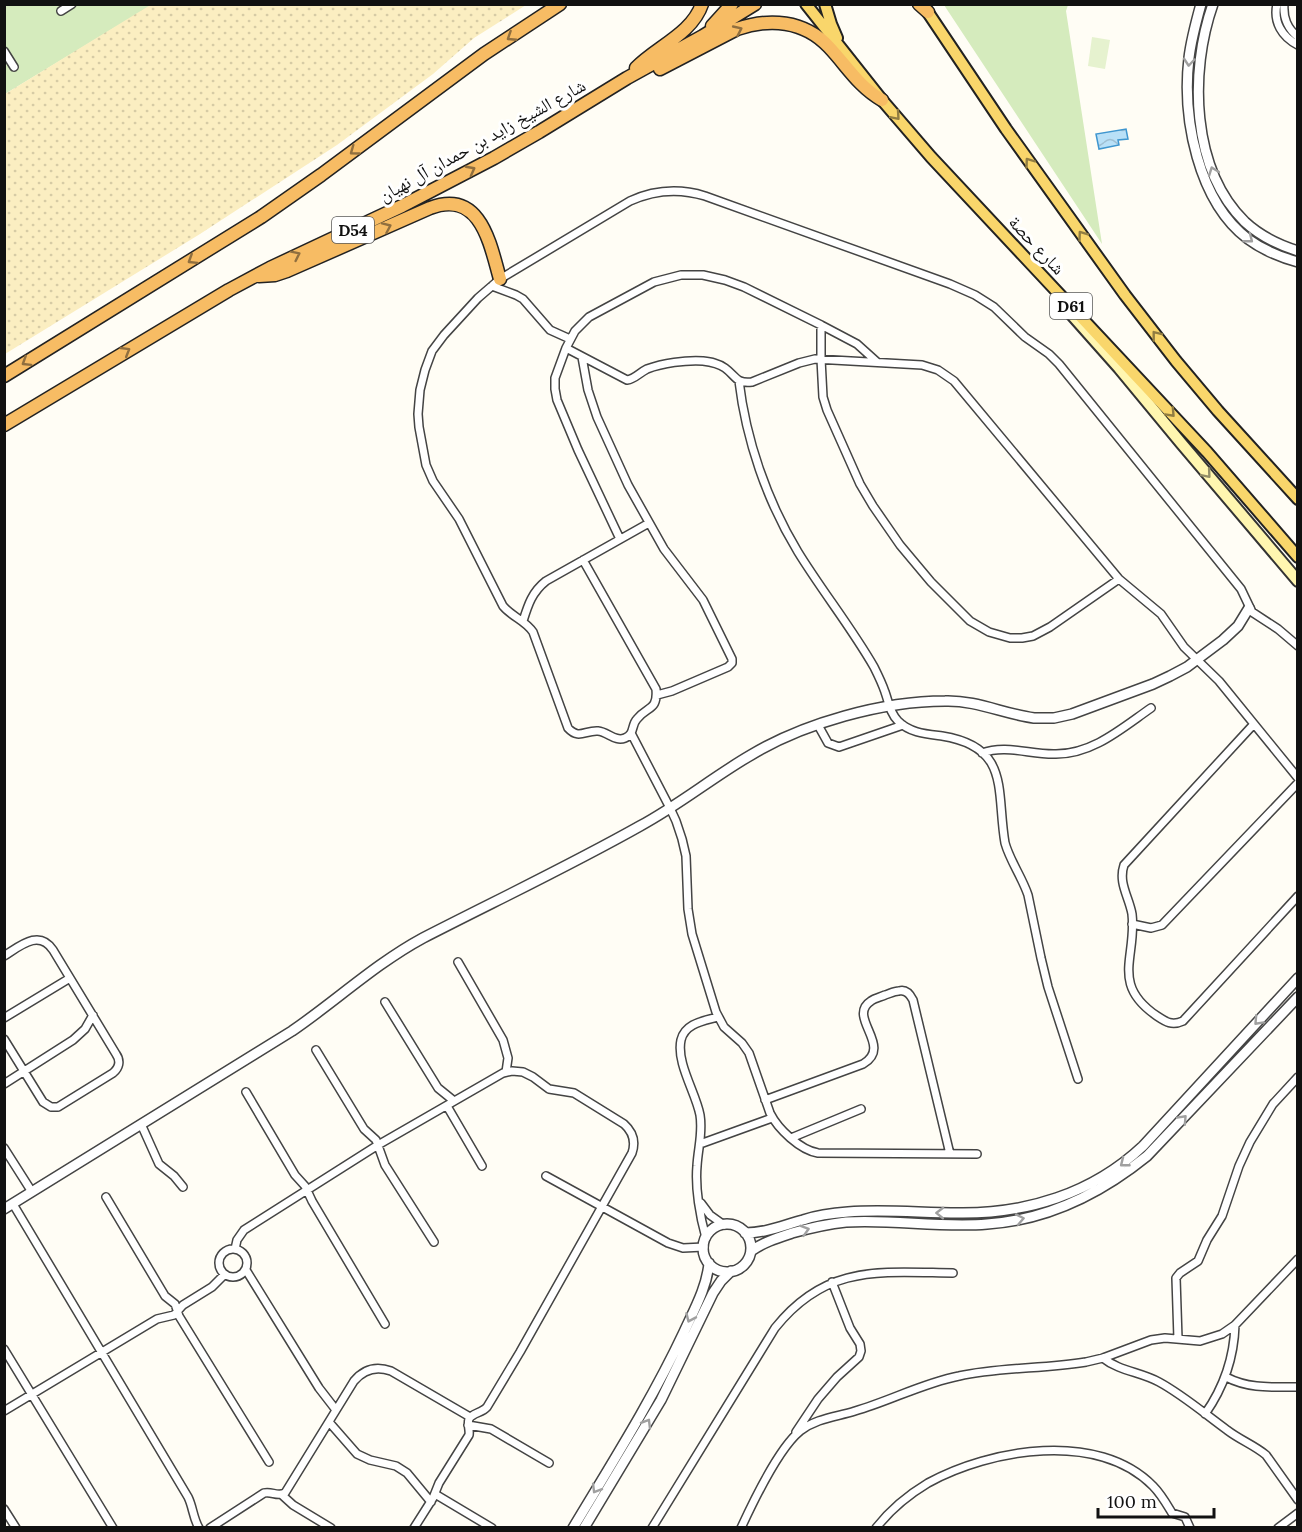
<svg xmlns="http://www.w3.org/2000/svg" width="1302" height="1532" viewBox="0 0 1302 1532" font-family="Lora,'Noto Naskh Arabic',serif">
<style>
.grass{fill:#d5ebbd}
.sand{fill:url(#sand-dots)}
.pitch{fill:#e6f2cf}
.water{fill:url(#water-waves);stroke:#3f96cf;stroke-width:1.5}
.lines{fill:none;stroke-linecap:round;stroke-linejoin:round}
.minor-casing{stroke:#444;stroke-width:10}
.tertiary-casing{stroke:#444;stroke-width:12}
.secondary-casing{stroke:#333;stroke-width:14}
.primary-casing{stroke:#222;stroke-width:14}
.trunk-casing{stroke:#222;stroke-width:15}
.minor{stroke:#fff;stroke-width:7}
.tertiary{stroke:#fff;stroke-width:9}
.secondary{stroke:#fff6b0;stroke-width:10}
.primary{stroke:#f9d66b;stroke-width:10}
.trunk{stroke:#f7bc64;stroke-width:12}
.oneway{stroke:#906f3f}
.oneway2{stroke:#a0a0a0}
.oneway3{stroke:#917d42}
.oneway4{stroke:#948f68}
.labels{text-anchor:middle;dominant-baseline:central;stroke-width:6;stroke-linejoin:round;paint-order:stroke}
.shield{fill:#fff;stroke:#585858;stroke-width:1.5}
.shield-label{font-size:16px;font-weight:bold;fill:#111}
.street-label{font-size:18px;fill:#111;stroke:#fff}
</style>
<defs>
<pattern id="sand-dots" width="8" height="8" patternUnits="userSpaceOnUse" patternTransform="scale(1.5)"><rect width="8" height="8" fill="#fbeec1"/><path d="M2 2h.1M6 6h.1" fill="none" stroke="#d6cba5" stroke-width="1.8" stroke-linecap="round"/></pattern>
<pattern id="water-waves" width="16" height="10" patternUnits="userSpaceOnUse" patternTransform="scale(1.5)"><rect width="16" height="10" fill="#b9e0f7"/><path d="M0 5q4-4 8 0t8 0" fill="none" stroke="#9ebfd3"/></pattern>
</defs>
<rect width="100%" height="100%" fill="#fffdf5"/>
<path class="grass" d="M 5,5 L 152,5 L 5,94 Z
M 944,5 L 1068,5 L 1066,11 L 1102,244 Z"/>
<path class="sand" d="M 152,4 L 526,5 L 474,38 L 433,74 L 337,145 L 200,234 L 5,354 L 5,94 Z"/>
<path class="pitch" d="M 1092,37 L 1110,40 L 1105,69 L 1088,66 Z"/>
<path class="water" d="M 1126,129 L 1128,139 L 1118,140 L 1119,145 L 1099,149 L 1096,134 Z"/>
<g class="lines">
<defs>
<path id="minor" d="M 1277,4 C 1273,22 1282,37 1298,45
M 1284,4 C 1283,18 1287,28 1298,37
M 61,11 L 72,4
M 4,51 L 14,67
M 492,286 L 516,295 L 523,299 L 550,330 L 570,339
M 821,325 L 821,359 L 823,397 L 827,410 L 860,484 L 873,506 L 900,545 L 931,582 L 970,621 L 989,632 L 1010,638 L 1022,638 L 1033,636 L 1050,627 L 1119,579
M 566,348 L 627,380 C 635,379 639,373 647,369 C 663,363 685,360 703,361 C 711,362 718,363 725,368 C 736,376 736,384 752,382 L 799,363 L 815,359 L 922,365 L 938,370 L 954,381 L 1119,579 L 1161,614 L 1184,647 L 1219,681 L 1298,778
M 582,357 L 588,390 L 597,417 L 628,485 L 664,549 L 703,600 L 732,659 L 732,663 L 728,667 L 672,691 L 657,695
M 739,381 C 746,440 767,501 798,552 C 822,591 851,627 874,667 C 878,675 882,683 885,692 C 889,703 890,713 898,721 C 910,733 926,734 942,736 C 1011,747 996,791 1005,843 C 1010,861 1022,877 1028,895 L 1041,958 L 1048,987 L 1078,1079
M 620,539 L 578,450 L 557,400 L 555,389 L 555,378 L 566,348 L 575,331 L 589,317 L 654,282 L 681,275 L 703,275 L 725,280 L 744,287 L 821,325 L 857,344 L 877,362
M 583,560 L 656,689 C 658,711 647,706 637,719 C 631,725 635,734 625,738 C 615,742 608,732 598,731 C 585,730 579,740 568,728 L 533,632 C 525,620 512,617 503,606 L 459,519 L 433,481 L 426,465 L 419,427 L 418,414 L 420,390 L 425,370 L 432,351 L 444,335 L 478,298 L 500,279 L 630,201 C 654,190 679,188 705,196 L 950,284 L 975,295 L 994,307 L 1025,337 L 1049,354 L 1059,364 L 1241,589 L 1252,612 L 1278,629 L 1298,646
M 523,621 C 528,605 532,592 546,581 L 649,523
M 818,725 L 828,743 L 839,747 L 903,725
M 1253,725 L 1124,865 C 1118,883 1129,897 1132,914 C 1137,957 1110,984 1157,1016 C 1166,1022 1172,1026 1183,1021 L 1298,896
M 631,733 L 670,808 L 676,821 L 682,839 L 686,856 L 688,909 L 692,934 L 716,1012 L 724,1027 L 742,1043 L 749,1053 L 770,1113 C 778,1129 800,1150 818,1153 L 977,1154
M 982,753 C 1006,744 1031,755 1056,754 C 1093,754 1122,728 1151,708
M 1132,924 L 1151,928 L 1162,925 L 1298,783
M 4,956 C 20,946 39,929 53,950 L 116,1054 C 121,1061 119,1068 113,1073 L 58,1107 L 51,1107 L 43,1102 L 4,1039
M 458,962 L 503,1040 L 508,1058 L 506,1072
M 385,1002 L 438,1088 L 454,1101
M 4,1018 L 70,978
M 316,1050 L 364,1129 L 376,1140 L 385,1165 L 434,1242
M 4,1084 L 73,1040 L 85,1029 L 93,1015
M 246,1092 L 295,1175 L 305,1186 L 312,1201 L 385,1324
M 765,1100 L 863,1064 C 894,1046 846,1017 871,1001 C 875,998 881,997 885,995 C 889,994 894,991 899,991 C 906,989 910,994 913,1000 L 950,1154
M 447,1106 L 482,1166
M 141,1124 L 159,1164 L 174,1176 L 183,1187
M 791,1138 L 861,1109
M 700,1144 L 772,1118
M 4,1148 L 32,1192
M 546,1176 L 668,1243 L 683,1248 L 704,1247
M 106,1197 L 165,1296 L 175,1304 L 179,1316 L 269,1462
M 701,1203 L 710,1215 L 724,1225
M 13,1204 L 188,1497 C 193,1507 193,1518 199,1528
M 706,1238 C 700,1217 695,1188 697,1166 C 698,1148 703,1133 700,1115 C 696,1093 676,1063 681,1040 C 685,1023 704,1021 718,1017
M219 1263a14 14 0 1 1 28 0a14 14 0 1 1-28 0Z
M 235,1249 L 237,1240 L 244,1230 L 378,1145 L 503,1073 L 512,1071 L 523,1072 L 533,1077 L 549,1089 L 574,1093 L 624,1124 C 633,1132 636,1141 632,1153 L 520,1352 L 487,1407 C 482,1413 472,1413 469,1419 C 467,1424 470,1430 469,1435 L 439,1483 L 433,1498 L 414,1528
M 246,1270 L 319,1388 L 336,1410
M 1178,1339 L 1176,1278 L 1180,1273 L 1198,1261 L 1207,1240 L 1222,1216 L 1239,1166 L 1250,1142 L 1273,1104 L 1298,1077
M 4,1349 L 113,1528
M 1103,1358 C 1119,1371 1141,1372 1159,1382 C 1183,1395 1205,1414 1227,1430 C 1240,1440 1254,1445 1266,1455 L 1298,1500
M 1226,1377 C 1249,1389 1272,1387 1298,1387
M 4,1411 L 157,1319 L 174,1315 L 183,1305 L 212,1287 L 224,1275
M 1205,1414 C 1224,1387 1234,1358 1235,1325
M 329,1422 L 357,1454 L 370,1460 L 396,1466 L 407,1473 L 431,1502
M 468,1425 L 491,1429 L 549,1463
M 796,1432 L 818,1399 L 837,1377 L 859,1357 L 861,1351 L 860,1344 L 850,1328 L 832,1282
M 435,1494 L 492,1528
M 282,1495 L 293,1505 L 331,1528
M 4,1509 L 16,1528
M 210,1528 L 264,1493 C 272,1491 277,1497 285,1493 L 354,1381 C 364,1369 377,1366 391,1371 L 470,1417
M 652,1528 L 775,1328 C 826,1264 879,1272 953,1273
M 741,1528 C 753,1502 779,1448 800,1431 C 817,1418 836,1417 855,1411 C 890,1401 923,1383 959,1376 C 1000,1367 1044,1369 1086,1362 L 1103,1358 L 1151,1340 L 1165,1338 L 1200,1341 L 1222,1334 L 1235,1325 L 1298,1259
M 876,1528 C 890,1510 908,1495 928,1483 C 990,1449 1098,1430 1153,1486 C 1161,1494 1166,1503 1172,1513 L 1185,1517 L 1190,1528
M 1278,1528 L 1298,1513"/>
<path id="tertiary" d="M 1201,4 C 1196,22 1191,40 1189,58 C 1182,118 1198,201 1248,239 C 1263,250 1280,257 1298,262
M 1213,4 C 1189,72 1191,169 1245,222 C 1260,236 1279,245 1298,251
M 4,1209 L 292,1031 C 336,1001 375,964 423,938 C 495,901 569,866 640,826 C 679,805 713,777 751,755 C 804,723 883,701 945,701 C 976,700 1004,714 1034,718 L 1054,718 L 1072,714 L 1153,684 L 1170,676 L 1187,667 L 1223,640 L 1238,626 L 1249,608
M703 1248a24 24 0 1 1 48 0a24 24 0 1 1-48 0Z
M 745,1233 C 766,1233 784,1225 803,1220 C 818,1215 833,1213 848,1212 C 884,1209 922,1213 958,1213 C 1026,1214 1092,1194 1143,1146 L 1298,978
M 751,1251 C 764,1242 777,1238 792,1233 C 810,1228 827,1224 846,1222 C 893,1219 940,1228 987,1224 C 1048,1220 1100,1194 1147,1156 L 1298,997
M 573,1528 C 612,1463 652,1400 684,1332 C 694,1310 707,1287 709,1263
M 584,1528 L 661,1400 L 713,1293 L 721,1281 L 731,1271"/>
<path id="secondary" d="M 1064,306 L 1119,368 L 1181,443 L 1298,581"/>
<path id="primary" d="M 806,4 L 882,100 L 931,157 L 1207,452 L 1298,557
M 825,4 L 831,24 L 837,38
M 923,5 L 1006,129 L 1125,295 L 1176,361 L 1218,411 L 1298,499"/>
<path id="trunk" d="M 919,4 L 928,12
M 712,26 L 732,4
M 636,68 C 656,47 692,34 702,4
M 660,69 L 737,29 C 769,18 804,20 829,47 C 847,66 858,86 882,100
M 259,276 L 275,275 L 287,271 L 430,208 C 481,189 490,244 500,279
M 4,376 L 261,217 L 321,175 L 484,54 L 560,4
M 4,425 L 229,290 L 270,268 L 402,206 L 494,158 L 539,132 L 627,78 L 703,36 L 755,4"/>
</defs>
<use href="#minor" class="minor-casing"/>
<use href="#tertiary" class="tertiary-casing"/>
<use href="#secondary" class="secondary-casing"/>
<use href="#primary" class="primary-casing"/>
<use href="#trunk" class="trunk-casing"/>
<use href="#minor" class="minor"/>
<use href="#tertiary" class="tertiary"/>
<use href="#secondary" class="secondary"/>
<use href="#primary" class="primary"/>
<use href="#trunk" class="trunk"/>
</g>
<defs><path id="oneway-chevron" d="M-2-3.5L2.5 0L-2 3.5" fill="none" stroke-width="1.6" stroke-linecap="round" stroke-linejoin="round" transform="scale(1.5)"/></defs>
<g class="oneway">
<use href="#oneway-chevron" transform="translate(738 30) rotate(-25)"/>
<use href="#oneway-chevron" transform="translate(511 37) rotate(147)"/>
<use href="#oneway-chevron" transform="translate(354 151) rotate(144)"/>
<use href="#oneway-chevron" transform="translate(471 170) rotate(-28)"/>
<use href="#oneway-chevron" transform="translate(387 227) rotate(-24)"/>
<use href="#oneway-chevron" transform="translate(296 255) rotate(-26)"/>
<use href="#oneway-chevron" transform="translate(192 260) rotate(148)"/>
<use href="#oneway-chevron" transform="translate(126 351) rotate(-31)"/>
<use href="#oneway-chevron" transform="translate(26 362) rotate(148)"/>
</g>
<g class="oneway2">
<use href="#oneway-chevron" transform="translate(1189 62) rotate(95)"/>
<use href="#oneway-chevron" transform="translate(1213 171) rotate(-110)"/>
<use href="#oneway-chevron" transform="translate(1249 239) rotate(38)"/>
<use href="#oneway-chevron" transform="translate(1258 1021) rotate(133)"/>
<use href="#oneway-chevron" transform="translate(1183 1119) rotate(-47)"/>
<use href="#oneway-chevron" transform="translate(1124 1163) rotate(142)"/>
<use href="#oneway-chevron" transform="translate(940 1213) rotate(-179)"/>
<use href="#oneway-chevron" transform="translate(1020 1219) rotate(-11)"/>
<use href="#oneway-chevron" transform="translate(805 1230) rotate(-16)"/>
<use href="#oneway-chevron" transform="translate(690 1318) rotate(114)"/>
<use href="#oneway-chevron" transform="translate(647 1423) rotate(-59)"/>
<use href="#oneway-chevron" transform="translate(596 1489) rotate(121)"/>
</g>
<g class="oneway3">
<use href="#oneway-chevron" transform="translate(896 116) rotate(49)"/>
<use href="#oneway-chevron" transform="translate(1029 162) rotate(-126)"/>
<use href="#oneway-chevron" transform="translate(1082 235) rotate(-126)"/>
<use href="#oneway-chevron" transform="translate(1156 335) rotate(-128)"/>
<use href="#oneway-chevron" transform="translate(1171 413) rotate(47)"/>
</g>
<use class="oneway4" href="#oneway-chevron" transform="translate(1207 474) rotate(50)"/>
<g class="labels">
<g class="shield">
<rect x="332" y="217" width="42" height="26" rx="4.5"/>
<rect x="1050" y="293" width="42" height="26" rx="4.5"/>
</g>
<g class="shield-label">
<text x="353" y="230">D54</text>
<text x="1071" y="306">D61</text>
</g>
<g class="street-label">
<text transform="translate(482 140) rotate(-29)">شارع الشيخ زايد بن حمدان آل نهيان</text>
<text transform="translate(1037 245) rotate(47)">شارع حصة</text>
</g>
</g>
<rect width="1302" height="1532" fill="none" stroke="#111111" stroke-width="12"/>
<path d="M1098 1508v9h116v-9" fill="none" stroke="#111111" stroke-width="3"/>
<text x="1107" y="1508" font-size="18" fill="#111111" stroke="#ffffff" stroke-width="4.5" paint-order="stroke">100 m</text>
</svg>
